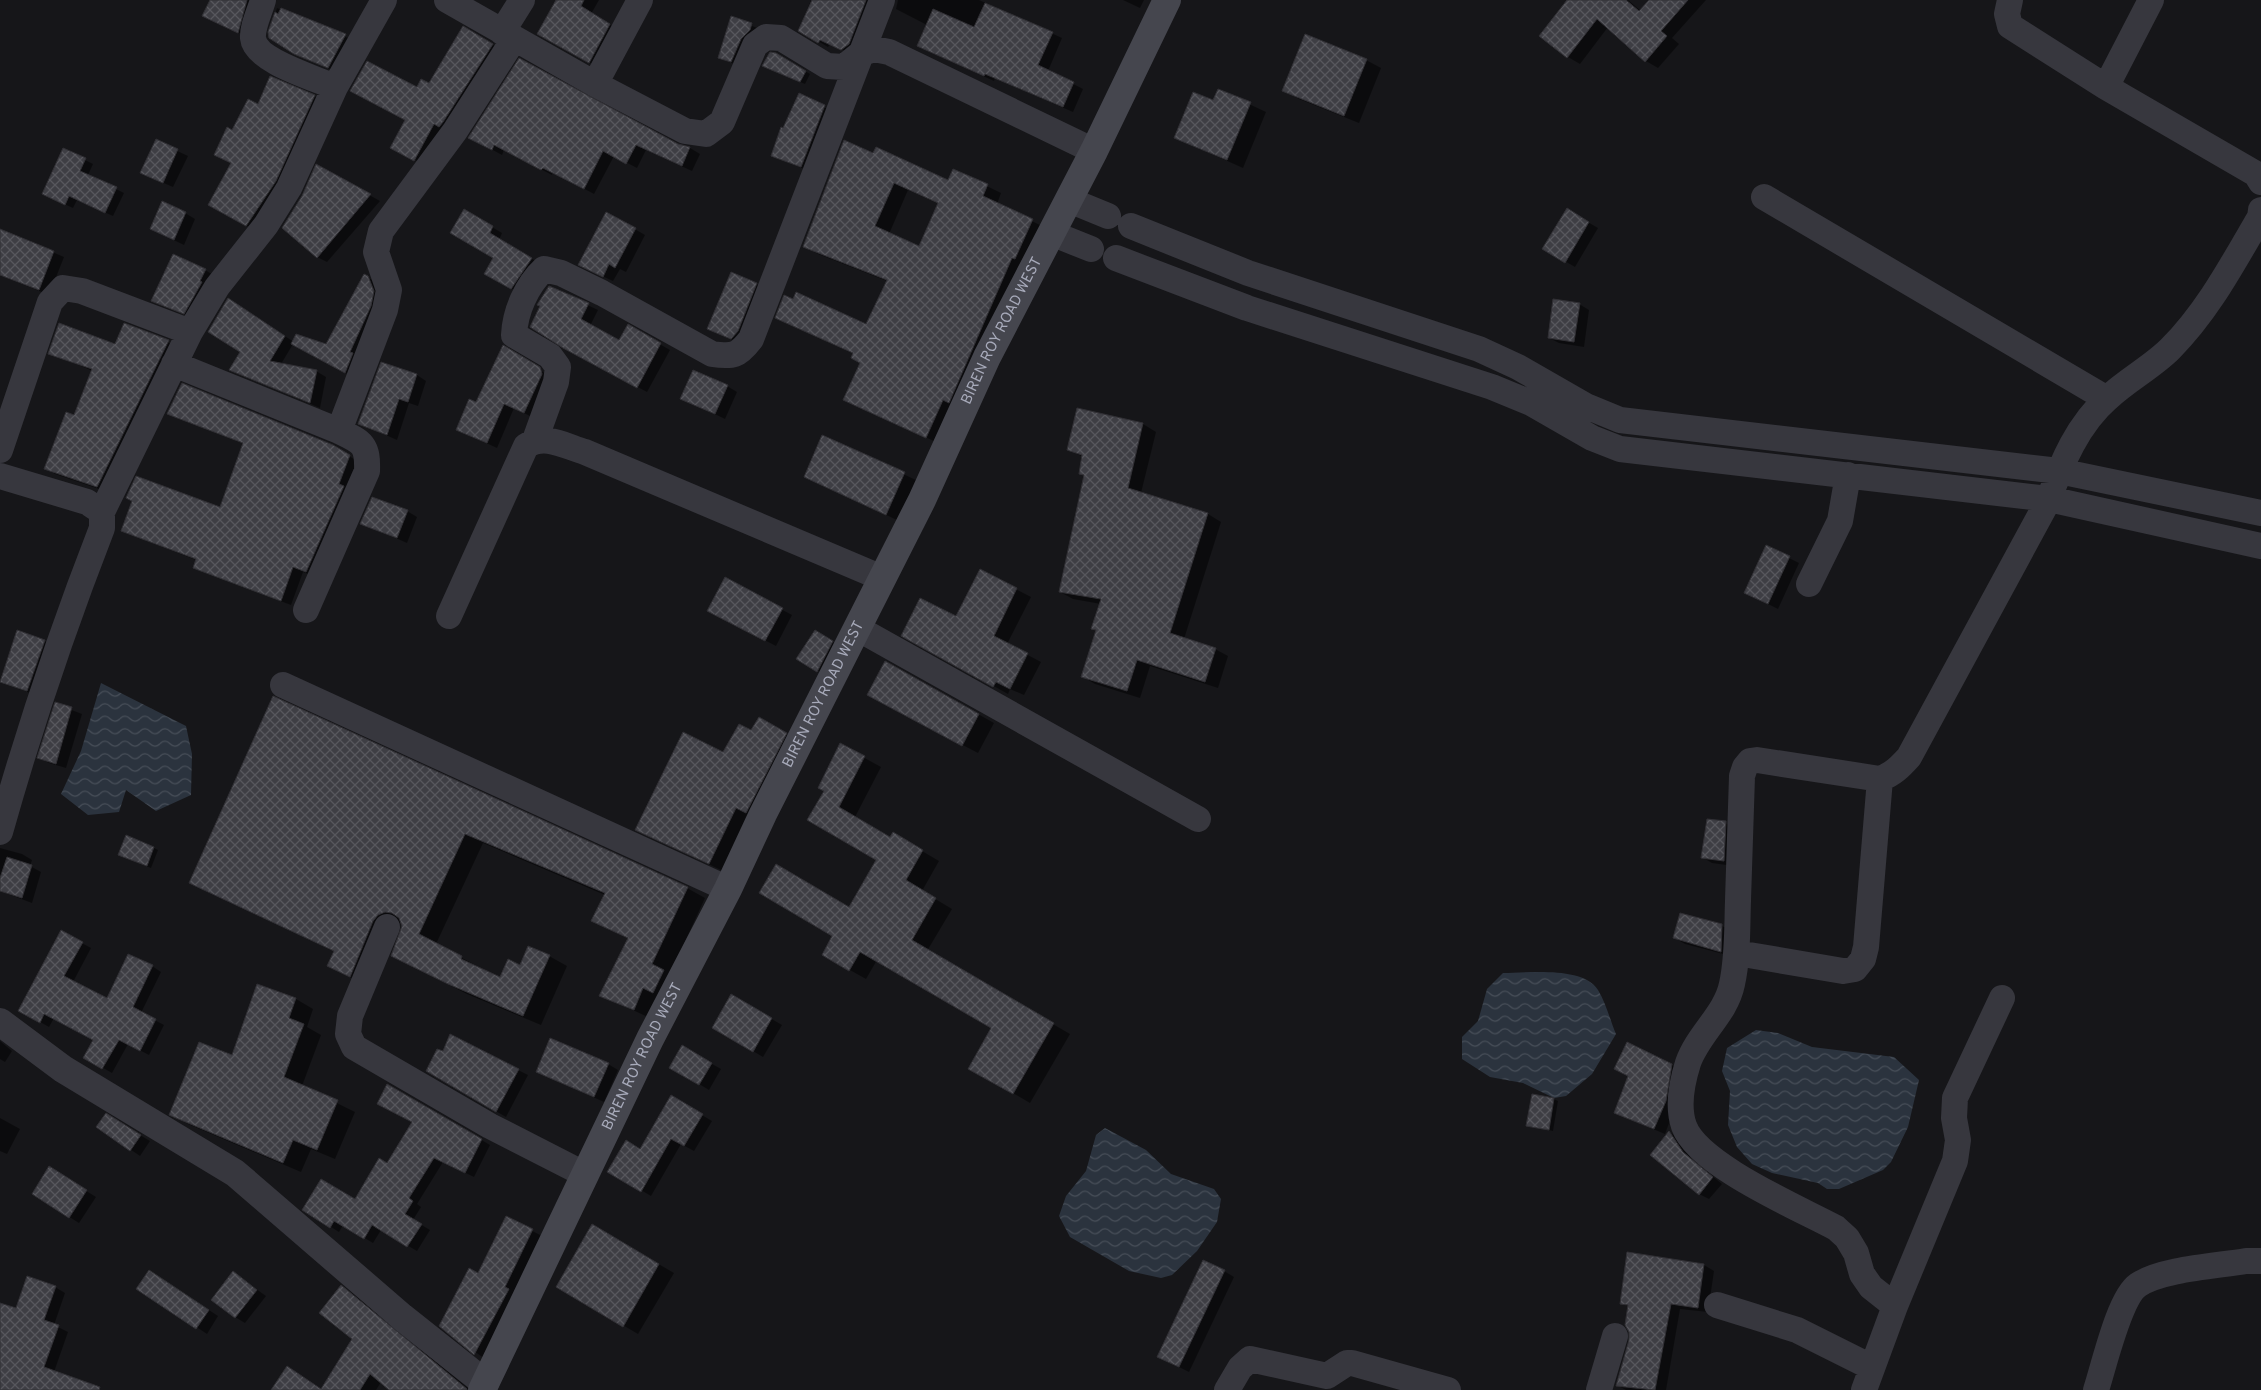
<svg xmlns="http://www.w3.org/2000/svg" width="2261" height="1390" viewBox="0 0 2261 1390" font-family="Overpass,sans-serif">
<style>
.water{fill:url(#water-waves)}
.shadow{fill:#0007;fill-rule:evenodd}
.building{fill:url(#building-cross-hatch);stroke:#313035;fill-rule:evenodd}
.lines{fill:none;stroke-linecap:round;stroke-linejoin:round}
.minor{stroke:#37373e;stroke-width:26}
.tertiary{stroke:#37373e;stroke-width:28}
.secondary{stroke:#45464e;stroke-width:28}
.labels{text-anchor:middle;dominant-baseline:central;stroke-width:4;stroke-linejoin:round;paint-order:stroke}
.street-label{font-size:15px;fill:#a7aaba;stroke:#111114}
</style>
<defs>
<pattern id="water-waves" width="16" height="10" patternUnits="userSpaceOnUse" patternTransform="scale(1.25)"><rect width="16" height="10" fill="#2b333e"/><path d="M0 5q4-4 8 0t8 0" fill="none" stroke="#474e58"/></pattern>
<pattern id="building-cross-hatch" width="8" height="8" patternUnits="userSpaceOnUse" patternTransform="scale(1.25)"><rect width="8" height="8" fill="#3e3e44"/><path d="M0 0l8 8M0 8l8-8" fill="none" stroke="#57575d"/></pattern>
</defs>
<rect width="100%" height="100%" fill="#161619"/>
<path class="water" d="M 101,683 L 186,726 L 192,754 L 191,795 L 156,811 L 126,790 L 119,812 L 88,815 L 61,794 L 81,751 Z
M 1503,973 C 1528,973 1583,966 1598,990 C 1606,1003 1610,1020 1616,1034 L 1592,1074 L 1566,1096 L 1554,1098 L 1523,1083 L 1490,1077 L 1462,1059 L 1462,1037 L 1478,1021 L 1487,989 Z
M 1756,1030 L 1778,1033 L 1812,1047 L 1894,1057 L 1919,1080 L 1908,1127 L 1891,1162 L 1883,1170 L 1839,1189 L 1827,1189 L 1818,1183 L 1772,1173 L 1752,1164 L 1737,1147 L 1728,1125 L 1730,1091 L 1722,1071 L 1727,1048 Z
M 1105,1128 L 1146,1150 L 1171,1174 L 1214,1189 L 1221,1199 L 1217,1222 L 1197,1251 L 1172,1275 L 1161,1278 L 1129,1271 L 1070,1237 L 1059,1216 L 1066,1196 L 1086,1171 L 1096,1135 Z"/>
<path class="shadow" d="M 211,0 L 259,0 L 248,37 L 214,21 Z
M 558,0 L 599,0 L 591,14 L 619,30 L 599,68 L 538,33 Z
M 811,0 L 878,0 L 852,54 L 830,44 L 828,47 L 799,30 Z
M 898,0 L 979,0 L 1062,38 L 1048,71 L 1083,89 L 1073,112 L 995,78 L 994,81 L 928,51 L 927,25 L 896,9 Z
M 1123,0 L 1144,0 L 1140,8 Z
M 1569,0 L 1628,0 L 1641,11 L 1651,0 L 1706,0 L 1672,38 L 1679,44 L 1658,68 L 1646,61 L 1608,27 L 1580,64 L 1568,57 L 1540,36 Z
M 277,8 L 355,41 L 339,73 L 294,53 L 269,35 Z
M 732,18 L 762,30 L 741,67 L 719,57 Z
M 463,28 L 502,50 L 425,165 L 402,153 L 417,89 L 430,85 Z
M 776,54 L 810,74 L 805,84 L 768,68 Z
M 1366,60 L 1381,68 L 1359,123 L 1299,99 L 1284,90 Z
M 1219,90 L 1266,112 L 1243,168 L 1176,138 L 1214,102 Z
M 799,95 L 832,111 L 809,171 L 772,155 Z
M 314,96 L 324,102 L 256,231 L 210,204 L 232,163 L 233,131 L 259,106 Z
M 156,141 L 188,156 L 173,187 L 152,178 Z
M 480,143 L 678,145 L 690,148 L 700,154 L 692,171 L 646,150 L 637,168 L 614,156 L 594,194 L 553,172 L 552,175 L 504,150 L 502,155 Z
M 874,155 L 949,182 L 954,170 L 1001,193 L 997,204 L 1046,228 L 940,444 L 845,399 L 861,363 L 854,354 L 777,318 L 867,326 L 887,281 L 818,254 L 804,246 ZM 908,190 L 939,204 L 919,248 L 889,234 Z
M 85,160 L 93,164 L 88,175 L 124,193 L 113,216 L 77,200 L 73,208 L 51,198 Z
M 317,166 L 380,201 L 327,262 L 317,257 L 303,196 Z
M 1567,210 L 1598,228 L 1575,267 L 1544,249 Z
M 465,211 L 502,233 L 499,240 L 541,264 L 521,294 L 486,273 L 495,258 Z
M 185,213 L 195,219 L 184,245 L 151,229 Z
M 607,213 L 645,235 L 626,272 L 620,269 L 613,281 L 589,270 Z
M 3,231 L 64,257 L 49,295 L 0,275 L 0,240 Z
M 205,270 L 215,276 L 194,318 L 153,301 Z
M 365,276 L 378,283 L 355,378 L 293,344 L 281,364 L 316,371 L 326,377 L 320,408 L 231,370 L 242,352 L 238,306 L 294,342 L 326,346 Z
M 756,284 L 766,290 L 741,344 L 709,328 Z
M 549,287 L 598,310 L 590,326 L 620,342 L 628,326 L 670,350 L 647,392 L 574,353 Z
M 1579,304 L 1589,310 L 1584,347 L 1559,343 L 1549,338 Z
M 124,324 L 178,347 L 108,492 L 55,474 L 46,468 L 75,416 L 93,371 L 50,353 L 115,345 Z
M 513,352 L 552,378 L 534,418 L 514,408 L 497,448 L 458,430 Z
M 417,375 L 426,381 L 418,406 L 409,403 L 397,440 L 359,423 Z
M 727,386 L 737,392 L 725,419 L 682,398 Z
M 1078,409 L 1143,424 L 1156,432 L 1141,493 L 1208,514 L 1221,522 L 1184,639 L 1215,649 L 1228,656 L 1218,688 L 1150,666 L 1140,698 L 1095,684 L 1082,676 L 1097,630 L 1101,604 L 1073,599 L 1060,592 L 1085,476 L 1080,473 L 1083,457 L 1068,449 Z
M 168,413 L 332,446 L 359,462 L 316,577 L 303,572 L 291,605 L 204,572 L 194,567 L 196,560 L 122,531 L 220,508 L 244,444 Z
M 823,436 L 920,482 L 901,522 L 805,476 Z
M 407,511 L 417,517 L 407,543 L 362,523 Z
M 1767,547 L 1799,563 L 1778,609 L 1756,598 Z
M 980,571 L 1031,597 L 1007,644 L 1041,662 L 1024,695 L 1010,689 L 1008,694 L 903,635 L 957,618 Z
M 725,579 L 792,615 L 776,646 L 718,616 Z
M 825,637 L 842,648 L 828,677 L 798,658 Z
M 44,641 L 52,645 L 35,695 L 1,681 Z
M 886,663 L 994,723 L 978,753 L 884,704 Z
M 274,698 L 687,888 L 705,898 L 670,974 L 652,1019 L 601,995 L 629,939 L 593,921 L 605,895 L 483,843 L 436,944 L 501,979 L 549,956 L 567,966 L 541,1025 L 467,994 L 410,965 L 402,922 L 396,925 L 368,986 L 328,966 L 335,952 L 191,882 Z
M 56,704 L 82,714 L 66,768 L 49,763 L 39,758 Z
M 760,719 L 800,742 L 723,871 L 637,830 L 751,732 Z
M 841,745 L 881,767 L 855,817 L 891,838 L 893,834 L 939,861 L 922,891 L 952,909 L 927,951 L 1070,1034 L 1030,1103 L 970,1068 L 993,1028 L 877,960 L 866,979 L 823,955 L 878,860 L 826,791 Z
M 1725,823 L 1735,828 L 1734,866 L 1712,863 L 1702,857 Z
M 0,848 L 22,854 L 32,860 L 30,866 L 41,872 L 32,903 L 0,891 Z
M 154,848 L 158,850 L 151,868 L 124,857 Z
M 1722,926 L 1732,931 L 1731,956 L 1685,944 L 1675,938 Z
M 61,932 L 91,948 L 73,982 L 108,1000 L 152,966 L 161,972 L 141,1013 L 164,1025 L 149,1055 L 128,1044 L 112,1073 L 84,1057 L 94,1040 L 54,1018 L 49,1027 L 19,1010 Z
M 732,996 L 782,1025 L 763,1057 L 714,1028 Z
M 296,999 L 313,1009 L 307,1027 L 321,1035 L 302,1086 L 355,1112 L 335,1159 L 311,1149 L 301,1172 L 188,1124 L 171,1114 Z
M 0,1041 L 12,1051 L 5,1062 L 0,1059 Z
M 682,1047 L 721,1069 L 709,1090 L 671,1067 Z
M 608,1064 L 618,1070 L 604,1102 L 538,1072 Z
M 1672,1065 L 1682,1071 L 1675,1107 L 1665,1134 L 1615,1113 Z
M 518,1070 L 528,1075 L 506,1117 L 427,1071 Z
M 388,1085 L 490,1145 L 474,1177 L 443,1162 L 417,1204 L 421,1207 L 413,1220 L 430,1230 L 417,1251 L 381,1230 L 373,1243 L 343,1225 L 339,1232 L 304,1210 L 356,1200 L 388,1164 L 414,1122 Z
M 671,1097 L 712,1121 L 694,1151 L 681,1144 L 651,1196 L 609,1171 L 641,1150 Z
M 1554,1099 L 1558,1101 L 1553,1131 L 1527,1125 Z
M 106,1115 L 150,1141 L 140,1156 L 98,1127 Z
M 0,1118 L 20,1129 L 7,1154 L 0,1151 Z
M 1670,1133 L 1679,1138 L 1692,1159 L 1722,1184 L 1709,1199 L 1699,1194 Z
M 59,1174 L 96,1197 L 79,1223 L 33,1194 Z
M 507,1218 L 542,1236 L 485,1359 L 440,1326 L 479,1274 Z
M 593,1226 L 674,1273 L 638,1334 L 558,1287 Z
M 1628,1254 L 1704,1265 L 1714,1271 L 1708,1312 L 1680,1309 L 1666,1390 L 1626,1390 L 1617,1385 L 1631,1340 L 1629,1307 L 1622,1303 Z
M 1224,1271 L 1234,1277 L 1189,1372 L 1169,1362 Z
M 234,1273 L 266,1296 L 245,1323 L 235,1317 Z
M 159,1277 L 218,1316 L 207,1334 L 138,1288 Z
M 55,1287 L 65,1293 L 54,1325 L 68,1332 L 54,1372 L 84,1390 L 0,1390 L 0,1304 L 16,1310 Z
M 342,1287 L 353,1294 L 470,1390 L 391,1390 L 381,1382 L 376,1390 L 273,1390 L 288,1368 L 322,1390 L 354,1339 Z"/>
<path class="building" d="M 210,0 L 247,0 L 238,33 L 202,16 Z
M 556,0 L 584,0 L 581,6 L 610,24 L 589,63 L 537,34 Z
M 812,0 L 866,0 L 849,44 L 841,50 L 820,40 L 818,43 L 798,31 Z
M 1567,0 L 1626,0 L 1639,11 L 1649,0 L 1688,0 L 1661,31 L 1667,36 L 1645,62 L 1597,19 L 1567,58 L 1539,36 Z
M 985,3 L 1053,32 L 1038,65 L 1074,82 L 1063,107 L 985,74 L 984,76 L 917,46 L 933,9 L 974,27 Z
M 281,8 L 346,34 L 328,68 L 294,54 L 269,38 L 268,32 L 275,12 L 278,14 Z
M 731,16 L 752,23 L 750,30 L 741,39 L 731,62 L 718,58 Z
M 463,26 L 493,44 L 443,122 L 439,127 L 434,124 L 414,161 L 390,148 L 405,120 L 350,91 L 367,61 L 417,87 L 421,79 L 429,83 Z
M 1305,34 L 1367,59 L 1344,116 L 1282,91 Z
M 770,52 L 776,53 L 806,71 L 800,82 L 762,66 Z
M 519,58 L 678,144 L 690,147 L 682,166 L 636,145 L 626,164 L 603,151 L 584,189 L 543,168 L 541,170 L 494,145 L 492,150 L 468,138 Z
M 270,76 L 315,95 L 276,181 L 246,226 L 208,205 L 231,163 L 214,155 L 227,127 L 232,130 L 248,99 L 258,104 Z
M 1218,89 L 1251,102 L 1227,160 L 1174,138 L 1193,92 L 1213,100 Z
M 799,93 L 825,105 L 801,167 L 771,156 L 781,127 L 783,128 Z
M 156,139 L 178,149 L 163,183 L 140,173 Z
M 844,140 L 873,153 L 876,147 L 948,180 L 953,169 L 988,184 L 983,196 L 1033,219 L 1015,259 L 1012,258 L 949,403 L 943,400 L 926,438 L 843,400 L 860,363 L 851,358 L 853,353 L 775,318 L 784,295 L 793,299 L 796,292 L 866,324 L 887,280 L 803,247 ZM 894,183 L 938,203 L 919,246 L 875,226 Z
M 63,148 L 86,158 L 80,171 L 117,187 L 105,213 L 69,196 L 65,205 L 42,194 Z
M 316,164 L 371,194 L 317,258 L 282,228 L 302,196 Z
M 162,201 L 186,212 L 174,240 L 150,229 Z
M 1567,208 L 1589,222 L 1565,263 L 1542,249 Z
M 464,209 L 493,226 L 490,233 L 532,258 L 511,289 L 484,274 L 493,258 L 450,233 Z
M 606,212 L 636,228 L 615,268 L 609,264 L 603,277 L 578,265 Z
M 0,229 L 54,251 L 39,290 L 0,275 Z
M 173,254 L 206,269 L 200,281 L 202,282 L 184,314 L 151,301 Z
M 731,272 L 757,283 L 738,331 L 731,339 L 707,329 Z
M 364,274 L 368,276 L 374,291 L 371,306 L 350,352 L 353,353 L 345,373 L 291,344 L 296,334 L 326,344 Z
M 549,286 L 589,303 L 581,319 L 619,340 L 628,324 L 661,343 L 637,388 L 563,348 L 530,327 L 540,306 L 537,305 Z
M 228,298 L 285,336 L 270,361 L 317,370 L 310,403 L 229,370 L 240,352 L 208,332 Z
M 1553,299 L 1580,303 L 1574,342 L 1548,338 Z
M 59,323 L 115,344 L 124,323 L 169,340 L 97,487 L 44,469 L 66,412 L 74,415 L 92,369 L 48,354 Z
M 503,345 L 540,367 L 542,374 L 524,413 L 504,404 L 487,443 L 456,430 L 469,399 L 476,402 Z
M 381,362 L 417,374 L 408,402 L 399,399 L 387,435 L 358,424 Z
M 693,370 L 728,385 L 715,414 L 680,399 Z
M 182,383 L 333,445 L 350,455 L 339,484 L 344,486 L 306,572 L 293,567 L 281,601 L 193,568 L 196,559 L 121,531 L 132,501 L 126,498 L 136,476 L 220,507 L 243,443 L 167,414 Z
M 1077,408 L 1143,423 L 1128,488 L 1208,513 L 1170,633 L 1216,648 L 1205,682 L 1137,660 L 1127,691 L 1081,677 L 1096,630 L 1091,629 L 1101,599 L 1059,592 L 1084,475 L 1079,474 L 1082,455 L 1067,450 Z
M 822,435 L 905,472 L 886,515 L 804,477 Z
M 372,497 L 408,510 L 397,538 L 360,524 Z
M 1766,545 L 1790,556 L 1768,604 L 1744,593 Z
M 980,569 L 1017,588 L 994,636 L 1028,653 L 1010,689 L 996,682 L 993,687 L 901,636 L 920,598 L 956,616 Z
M 725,577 L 783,608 L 765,641 L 707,611 Z
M 17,630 L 45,640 L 27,691 L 0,682 Z
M 815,630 L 833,641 L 817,672 L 796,659 Z
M 885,661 L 979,714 L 962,746 L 867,695 Z
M 273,696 L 688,887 L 652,964 L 664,970 L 653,993 L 643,988 L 634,1010 L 599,996 L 628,938 L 591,921 L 605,893 L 465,834 L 419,934 L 462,956 L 461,959 L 500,977 L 508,959 L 520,965 L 528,946 L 550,955 L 523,1016 L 448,984 L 391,956 L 402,926 L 399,918 L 392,913 L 385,912 L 378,915 L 373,921 L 350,977 L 327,966 L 334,951 L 189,883 Z
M 55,702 L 72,707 L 56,764 L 37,758 Z
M 759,717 L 787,733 L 746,813 L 736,808 L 709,864 L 635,830 L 683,732 L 723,752 L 739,724 L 751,730 Z
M 840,743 L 865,756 L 839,807 L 890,837 L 893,832 L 923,850 L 906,880 L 936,898 L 912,940 L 1054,1023 L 1013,1094 L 968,1069 L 991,1028 L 860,952 L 849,971 L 822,955 L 832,936 L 759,893 L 776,864 L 849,907 L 876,860 L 807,820 L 824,791 L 818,788 Z
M 1707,819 L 1726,821 L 1724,861 L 1701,858 Z
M 126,835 L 154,847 L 147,866 L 118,855 Z
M 7,857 L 32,865 L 22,898 L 0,891 L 0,878 Z
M 1680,913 L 1722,924 L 1721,952 L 1673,938 Z
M 61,930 L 83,942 L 64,976 L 107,998 L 128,954 L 153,965 L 133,1007 L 156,1019 L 140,1051 L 119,1040 L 102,1069 L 83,1058 L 93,1040 L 44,1014 L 40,1023 L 18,1011 Z
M 257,984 L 296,998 L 289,1018 L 304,1024 L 284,1077 L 338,1100 L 317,1150 L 293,1140 L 283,1163 L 169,1115 L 199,1042 L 232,1055 Z
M 731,994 L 772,1018 L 753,1052 L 712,1028 Z
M 450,1034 L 519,1069 L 496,1112 L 426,1071 L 437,1049 L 443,1051 Z
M 550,1038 L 609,1063 L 594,1097 L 536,1072 Z
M 1627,1042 L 1672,1064 L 1666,1101 L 1654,1129 L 1614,1113 L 1628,1076 L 1614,1069 Z
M 682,1045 L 712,1063 L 699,1085 L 669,1068 Z
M 387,1084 L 482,1139 L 465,1173 L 434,1158 L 409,1198 L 413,1201 L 405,1214 L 422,1224 L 407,1247 L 372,1225 L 364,1239 L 334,1221 L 330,1228 L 302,1210 L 321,1179 L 355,1199 L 379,1158 L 387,1163 L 412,1122 L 377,1104 Z
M 1532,1094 L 1554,1098 L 1549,1130 L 1526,1126 Z
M 671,1095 L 703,1114 L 684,1146 L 671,1139 L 641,1192 L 607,1172 L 626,1140 L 640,1149 Z
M 106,1113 L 141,1135 L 130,1151 L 96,1127 Z
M 1669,1131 L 1683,1152 L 1713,1177 L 1699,1195 L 1650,1155 Z
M 49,1166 L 87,1190 L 69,1218 L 32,1194 Z
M 506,1216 L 533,1229 L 505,1287 L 509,1289 L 474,1355 L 439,1326 L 469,1268 L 478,1273 Z
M 592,1224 L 659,1264 L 623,1327 L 556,1287 Z
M 1627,1252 L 1704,1264 L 1698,1308 L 1671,1304 L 1655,1390 L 1616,1386 L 1629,1340 L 1629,1332 L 1625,1325 L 1628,1305 L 1620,1304 Z
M 1203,1260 L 1225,1270 L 1179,1367 L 1157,1357 Z
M 149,1270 L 209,1310 L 196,1329 L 136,1289 Z
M 233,1271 L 257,1290 L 235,1318 L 211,1300 Z
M 27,1276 L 56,1286 L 44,1320 L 59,1325 L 44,1367 L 100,1387 L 99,1390 L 0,1390 L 0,1303 L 16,1308 Z
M 341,1285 L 467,1389 L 467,1390 L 389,1390 L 370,1374 L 360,1390 L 271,1390 L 287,1366 L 321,1389 L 352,1339 L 319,1313 Z"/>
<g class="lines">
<path class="minor" d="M 263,0 C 260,11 252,27 253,38 C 255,61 315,78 335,87
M 447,0 L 595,84 L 685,131 L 706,134 L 722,122 L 755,45 L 766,37 L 781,38 L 827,66 L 844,67 L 860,54 L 874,49 L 889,52 L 1094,151
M 2010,0 L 2007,14 L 2010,26 L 2106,87
M 2151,0 L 2106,87 L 2256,174 L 2261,182
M 502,32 L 522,0
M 595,84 L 640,0
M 1764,197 L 2107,399
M 1069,200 L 1108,216
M 1131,226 L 1248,273 L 1479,349 L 1518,367 L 1586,406 L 1620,420 L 2059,471 L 2261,513
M 1051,233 L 1091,249
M 1116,258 L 1247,308 L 1492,387 L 1531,403 L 1592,438 L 1620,449 L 2049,499 L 2261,546
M 174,364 L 339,431 C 362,442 368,444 367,471 L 306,610
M 339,431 L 385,310 L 389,290 L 376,252 L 381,231 L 455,131 L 514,39
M 535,440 L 556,382 L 558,367 L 550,356 L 514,335 C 515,311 527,285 544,269 L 561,273 L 602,293 L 712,354 C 733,357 738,356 751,339 L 882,0
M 0,450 L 50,302 L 63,288 L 82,291 L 190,332
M 0,476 L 87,502 L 102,512 L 102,528 C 63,628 29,729 0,832
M 102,512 L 190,332 L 217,287 L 266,225 L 289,188 L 335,87 L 384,0
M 1809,584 L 1840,521 L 1848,475
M 449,616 L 526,446 C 544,433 565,446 585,452 L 882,578
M 857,628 L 1198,819
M 283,685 L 728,889
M 387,927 L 350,1016 L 348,1034 L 354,1047 L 490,1126 L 584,1174
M 1737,953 L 1843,971 L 1855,969 L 1863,959 L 1866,947 L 1880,779
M 1717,1305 L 1797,1330 L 1871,1367
M 1895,1306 L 1871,1287 L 1862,1274 L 1856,1253 L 1847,1238 L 1836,1228 C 1799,1208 1698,1165 1684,1126 C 1677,1106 1682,1082 1688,1063 C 1698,1034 1726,1014 1732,984 C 1738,957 1737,928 1738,901 C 1739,859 1741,817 1742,776 L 1745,767 L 1750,761 L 1757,760 L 1880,779 C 1893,774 1900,767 1909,757 L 2049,499 C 2062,462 2078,424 2108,398 C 2127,380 2152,367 2170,349 C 2208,311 2233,263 2260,217 L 2261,210
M 1227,1390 L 1240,1368 L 1250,1359 L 1327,1376 L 1347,1363 L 1352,1363 L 1448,1390
M 1599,1390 L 1615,1336
M 1864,1390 L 1895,1306 L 1955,1161 L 1958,1140 L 1954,1118 L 1955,1098 L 2002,998
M 2096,1390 C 2104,1366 2119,1298 2138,1285 C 2162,1269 2217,1266 2246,1261 L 2261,1261"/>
<path class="tertiary" d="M 0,1022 L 63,1069 L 235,1173 L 402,1317 L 485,1383"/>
<path class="secondary" id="s1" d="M 482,1390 L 650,1039 L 728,889 L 763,814 L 922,500 L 987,357 L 1094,151 L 1167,0"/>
</g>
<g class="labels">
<g class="street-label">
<text stroke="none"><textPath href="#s1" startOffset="1180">BIREN ROY ROAD WEST</textPath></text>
<text stroke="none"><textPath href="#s1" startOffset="775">BIREN ROY ROAD WEST</textPath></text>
<text stroke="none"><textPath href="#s1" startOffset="370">BIREN ROY ROAD WEST</textPath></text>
</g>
</g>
</svg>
